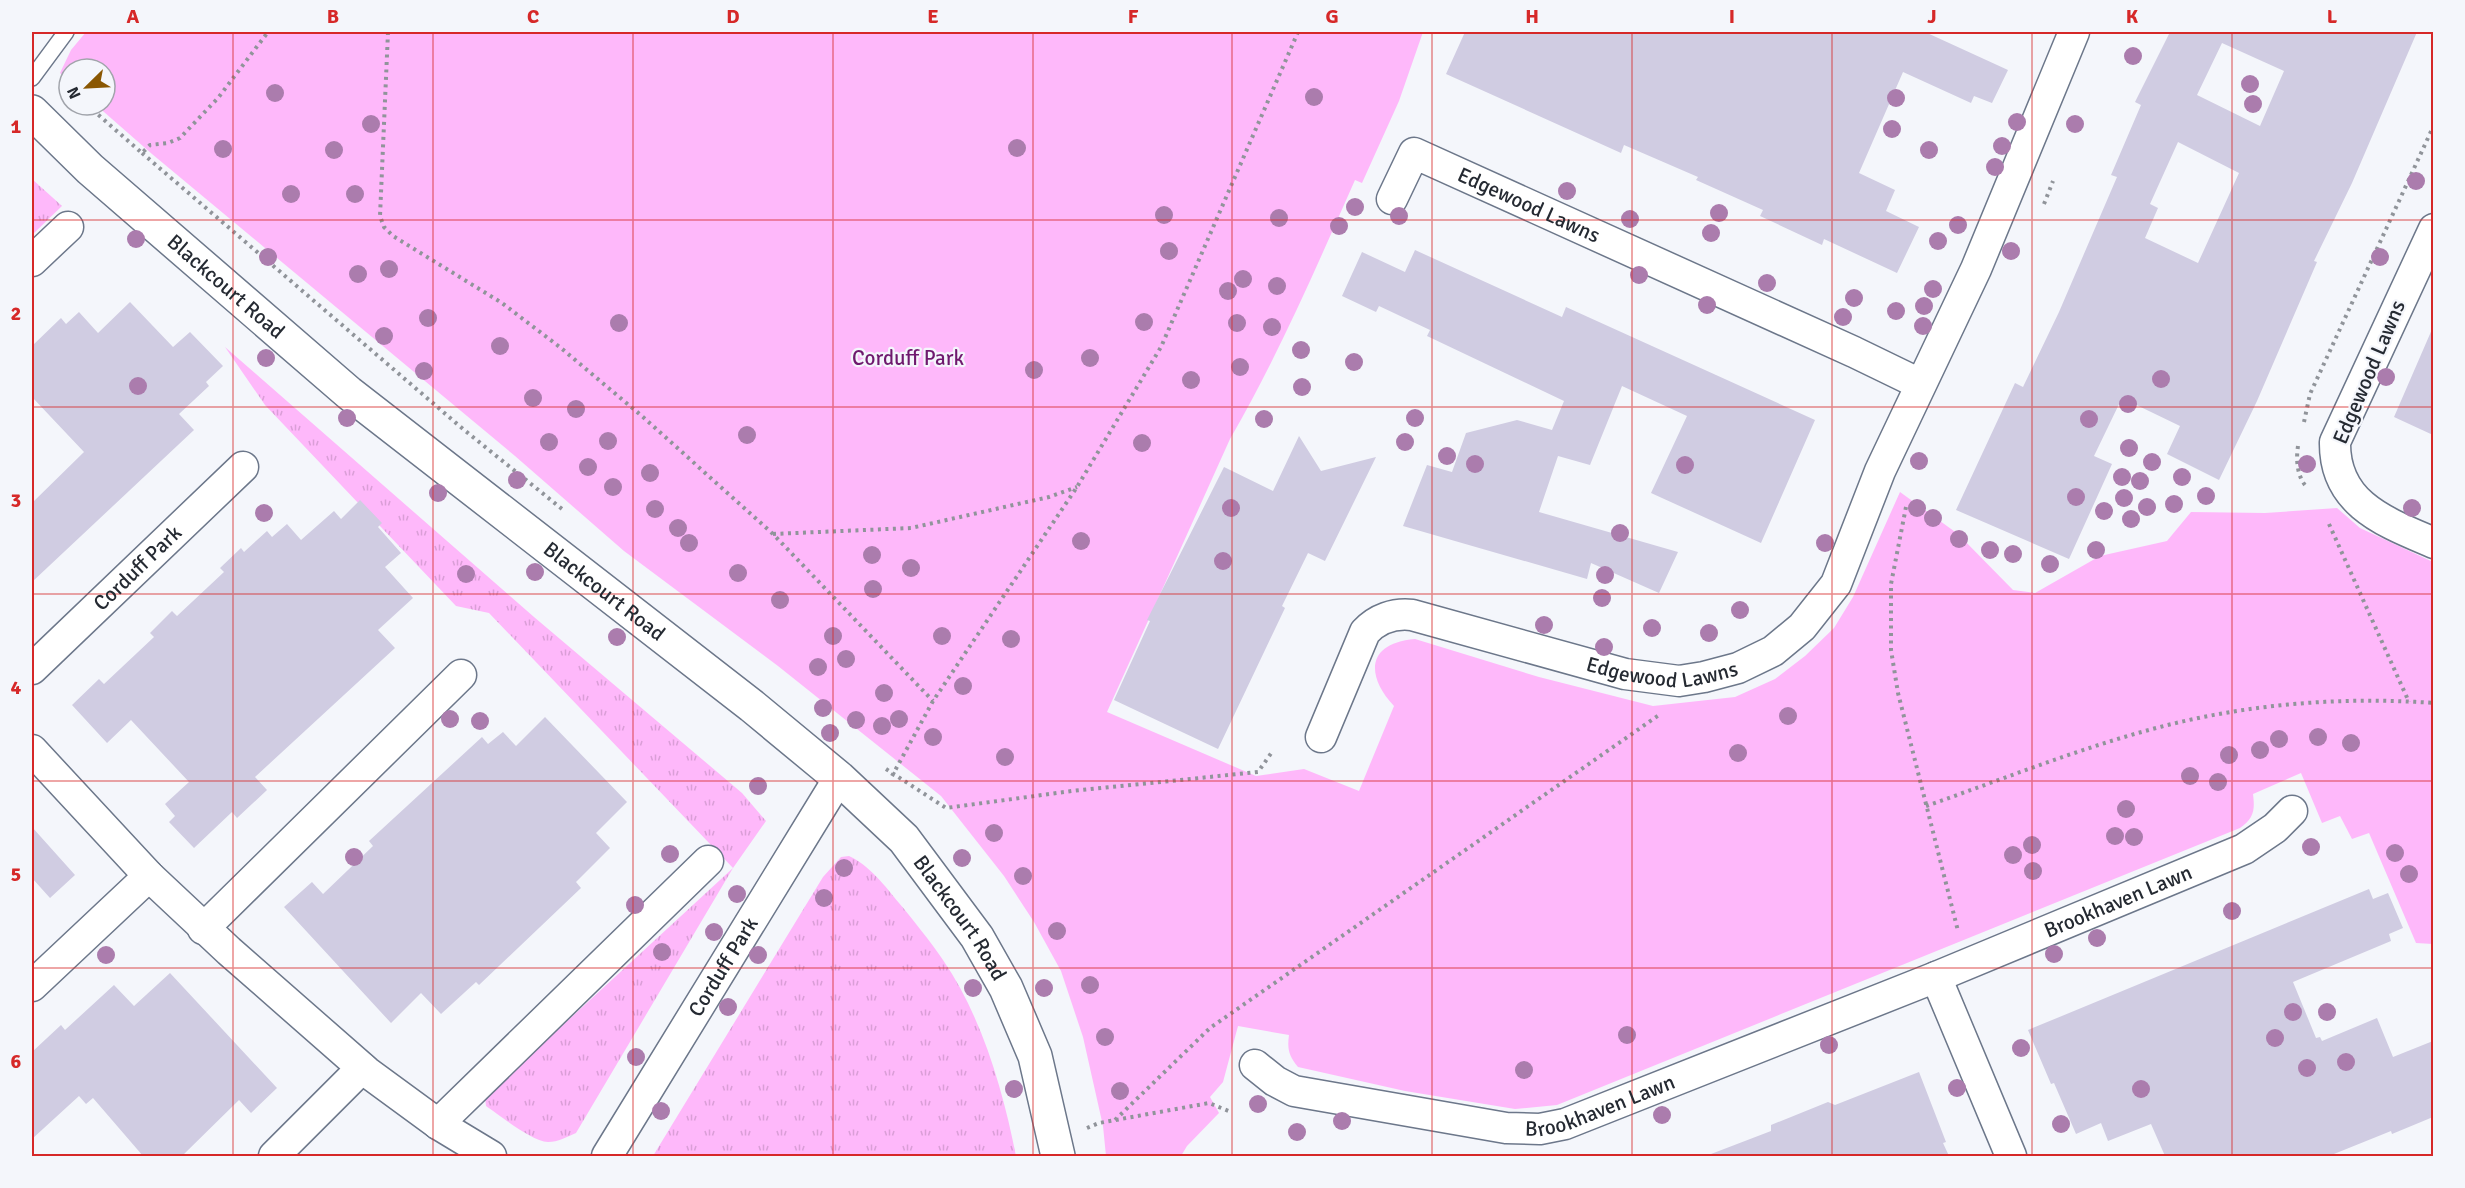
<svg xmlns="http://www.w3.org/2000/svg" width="2465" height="1188" viewBox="0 0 2465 1188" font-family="Signika,sans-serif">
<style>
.grass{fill:url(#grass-tufts)}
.park{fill:#feb8fa}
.building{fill:#d0cce2;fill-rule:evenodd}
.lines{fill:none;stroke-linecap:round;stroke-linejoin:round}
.lane-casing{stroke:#6c778a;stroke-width:18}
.street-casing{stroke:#6c778a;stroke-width:33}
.secondary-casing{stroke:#6c778a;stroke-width:36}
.path{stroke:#90949a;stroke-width:4;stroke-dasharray:3 4.5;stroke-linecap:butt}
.lane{stroke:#fff;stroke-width:15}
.street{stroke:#fff;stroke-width:30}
.secondary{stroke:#fff;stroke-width:33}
.tree{fill:#ab7cad}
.grid{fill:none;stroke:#d62828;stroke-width:1.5;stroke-opacity:0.55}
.labels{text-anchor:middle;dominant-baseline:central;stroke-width:4.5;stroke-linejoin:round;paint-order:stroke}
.street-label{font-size:21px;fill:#252a32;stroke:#f4f6fb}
.park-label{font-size:21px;fill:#6f196e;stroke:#f4f6fb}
.neatline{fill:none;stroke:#d62828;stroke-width:2}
.grid-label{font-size:20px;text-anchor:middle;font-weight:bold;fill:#d62828}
</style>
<defs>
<pattern id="grass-tufts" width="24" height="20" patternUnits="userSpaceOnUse" patternTransform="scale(1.5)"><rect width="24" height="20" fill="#feb8fa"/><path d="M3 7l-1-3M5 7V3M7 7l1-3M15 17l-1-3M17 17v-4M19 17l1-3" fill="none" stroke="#da9ed7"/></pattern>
</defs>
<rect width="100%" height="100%" fill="#f4f6fb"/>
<path class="grass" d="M 32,179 L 62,206 L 32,235 Z
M 225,347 L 534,617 L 742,793 L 766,821 L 733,868 L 576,1133 C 567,1137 558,1142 548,1142 C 531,1141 501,1116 486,1106 L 485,1097 L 733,868 L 489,613 L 456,606 L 265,405 Z
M 849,856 C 868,864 886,887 899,903 C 914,921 930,941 943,960 C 982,1017 1003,1090 1016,1156 L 653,1156 L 823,877 L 841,857 Z"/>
<path class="park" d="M 86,32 L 1423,32 L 1399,101 L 1362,183 L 1355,180 C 1316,268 1278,356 1230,439 L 1107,712 L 1256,776 L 1304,769 L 1359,791 L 1394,706 C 1365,675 1367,643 1415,639 L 1539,677 L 1653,706 L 1735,697 L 1775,679 L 1805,656 L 1834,628 L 1853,597 L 1900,492 L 1958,534 L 2013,590 L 2035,593 L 2100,556 L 2167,541 L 2191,512 L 2265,513 L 2337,508 L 2360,528 L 2433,562 L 2433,944 L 2416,943 L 2369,833 L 2352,839 L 2340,816 L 2322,823 L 2301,773 L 2253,794 C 2255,810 2254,818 2240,828 L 1557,1105 L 1515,1109 L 1405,1091 L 1298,1067 C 1289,1056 1287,1049 1289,1035 L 1238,1026 L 1223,1082 L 1210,1097 L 1219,1113 L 1187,1146 L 1181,1156 L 1106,1156 L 1103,1126 L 1083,1037 L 1061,971 L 1034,922 L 1004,876 L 941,796 L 778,666 L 624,551 L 515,456 L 152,154 L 96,105 L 105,105 L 105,69 L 69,69 L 69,81 L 60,73 L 71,50 Z"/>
<path class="building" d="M 1465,32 L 1925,32 L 2008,70 L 1992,103 L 1974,96 L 1971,103 L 1903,72 L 1859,173 L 1895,190 L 1886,211 L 1919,227 L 1897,273 L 1824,239 L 1822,245 L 1760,216 L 1763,210 L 1696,180 L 1698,177 L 1624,145 L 1621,153 L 1446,74 Z
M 2170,32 L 2417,32 L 2352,183 L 2314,261 L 2317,262 L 2257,401 L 2219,480 L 2167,454 L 2180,426 L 2122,398 L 2094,456 L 2112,464 L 2069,559 L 1956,510 L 2015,383 L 2023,387 L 2059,312 L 2117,177 L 2111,175 L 2141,105 L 2135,102 ZM 2222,43 L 2284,71 L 2260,126 L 2197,95 ZM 2178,142 L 2239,173 L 2198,263 L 2145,238 L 2158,208 L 2150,204 Z
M 1415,250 L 1562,317 L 1566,307 L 1588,317 L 1815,420 L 1761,543 L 1651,493 L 1687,416 L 1622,386 L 1590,465 L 1558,456 L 1539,512 L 1678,552 L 1659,593 L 1591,563 L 1587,579 L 1403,526 L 1427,465 L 1452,472 L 1466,433 L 1517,420 L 1552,430 L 1564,401 L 1427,336 L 1430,330 L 1379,306 L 1376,312 L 1342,296 L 1362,252 L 1405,272 Z
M 130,302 L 173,347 L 190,332 L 223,366 L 206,382 L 209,386 L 179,414 L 194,430 L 32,582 L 32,503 L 84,452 L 32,397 L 32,346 L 61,318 L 66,324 L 79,312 L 98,333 Z
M 2433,327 L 2433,435 L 2394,417 Z
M 1299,436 L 1321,471 L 1376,457 L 1325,561 L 1308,553 L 1282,606 L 1285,608 L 1218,749 L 1114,700 L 1150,621 L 1147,620 L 1224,467 L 1273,491 Z
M 360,500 L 382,523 L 378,527 L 401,553 L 385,567 L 413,598 L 378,630 L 395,648 L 255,777 L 267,790 L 237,818 L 232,812 L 194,848 L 169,822 L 175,816 L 165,804 L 189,782 L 131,720 L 107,743 L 72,705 L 99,679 L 104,684 L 154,637 L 150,633 L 172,611 L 177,616 L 224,572 L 220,568 L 241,548 L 244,552 L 267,531 L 272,537 L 287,524 L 301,540 L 334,511 L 341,519 Z
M 545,717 L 627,802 L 596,833 L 610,848 L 576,882 L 581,888 L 479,985 L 476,982 L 441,1014 L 421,993 L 391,1023 L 284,907 L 312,882 L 323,894 L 373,846 L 369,841 L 482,737 L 488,744 L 503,732 L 516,746 Z
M 32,827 L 75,875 L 50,898 L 32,878 Z
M 2369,889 L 2373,899 L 2388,893 L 2403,928 L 2389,934 L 2391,941 L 2293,982 L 2316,1038 L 2320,1037 L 2322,1041 L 2377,1018 L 2393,1057 L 2433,1041 L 2433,1117 L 2392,1134 L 2391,1131 L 2329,1156 L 2165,1156 L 2151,1124 L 2108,1141 L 2101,1123 L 2076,1134 L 2054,1083 L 2051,1084 L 2028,1030 Z
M 170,973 L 277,1088 L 251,1113 L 239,1100 L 182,1156 L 143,1156 L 93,1098 L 86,1104 L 79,1096 L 32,1139 L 32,1052 L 61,1025 L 65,1030 L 114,985 L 134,1006 Z
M 1919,1072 L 1946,1142 L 1943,1143 L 1949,1156 L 1712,1156 L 1711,1154 L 1771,1131 L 1771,1125 L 1828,1102 L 1835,1105 Z"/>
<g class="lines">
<defs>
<path id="lane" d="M 32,78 L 66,32"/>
<g id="street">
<path id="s1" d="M 1392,199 L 1414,153 L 1854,352 L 1920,384"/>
<path d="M 2434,229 L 2335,442 C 2334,504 2385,522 2434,543"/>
<path d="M 32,261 L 68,227"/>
<path id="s2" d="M 32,669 L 243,467"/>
<path id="s3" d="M 1321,737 L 1365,632 C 1377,619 1394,613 1412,615 L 1625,674 L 1679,681 L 1704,677 L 1738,668 L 1773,651 L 1802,627 L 1836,584 L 1880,471 L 1976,269 L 2074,32"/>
<path d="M 32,750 L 149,876 L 229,951 L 367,1072 L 438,1124 L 491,1156"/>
<path d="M 203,929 L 461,675"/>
<path d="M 1936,977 L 2011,1156"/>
<path d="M 32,986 L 149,876"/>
<path id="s4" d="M 1255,1065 L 1275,1081 L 1294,1091 L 1506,1128 L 1540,1129 L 1565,1124 L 1936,977 L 2244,849 L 2275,828 L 2292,811"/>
<path d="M 438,1124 L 708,861"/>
<path d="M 274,1156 L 362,1068"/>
<path id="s5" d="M 607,1156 L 839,778"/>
</g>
<g id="secondary">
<path id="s6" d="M 32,112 L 90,169 L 349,393 L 752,706 L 839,778 L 904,839 L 977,937 L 1006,988 L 1035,1056 L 1058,1156"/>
</g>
</defs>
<use href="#lane" class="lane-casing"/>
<use href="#street" class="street-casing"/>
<use href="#secondary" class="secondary-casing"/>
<path class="path" d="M 388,32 L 380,216 L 384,227 L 393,236 L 502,303 L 561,348 L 643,417 L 773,534 L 933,701
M 61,82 L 69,90
M 87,105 L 142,153 L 150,145 L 168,143 L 180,138 L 218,98 L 268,32
M 142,153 L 463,429 L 562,509
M 2044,204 L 2053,181
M 2304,422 L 2310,394 L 2434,125
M 2298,446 C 2296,459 2297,475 2305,485
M 1906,507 L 1891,584 L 1891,650 L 1898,693 L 1958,931
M 2329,524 L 2409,702
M 773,534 L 911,528 L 1049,497 L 1077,487
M 886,769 L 946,808 L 1072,791 L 1258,772 L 1272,752
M 892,776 L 933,701 L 1077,487 L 1161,347 L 1298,32
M 1926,806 C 2024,772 2123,730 2225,713 C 2294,701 2364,698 2434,703
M 1115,1120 L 1210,1028 L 1659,715
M 1087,1128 L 1099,1123 L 1209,1103 L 1231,1112"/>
<use href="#lane" class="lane"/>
<use href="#street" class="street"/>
<use href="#secondary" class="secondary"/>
</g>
<g class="tree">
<circle cx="2133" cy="56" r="9"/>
<circle cx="2250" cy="84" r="9"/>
<circle cx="275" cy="93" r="9"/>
<circle cx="1314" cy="97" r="9"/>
<circle cx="1896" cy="98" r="9"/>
<circle cx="2253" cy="104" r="9"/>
<circle cx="2017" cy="122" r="9"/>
<circle cx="371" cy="124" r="9"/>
<circle cx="2075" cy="124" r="9"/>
<circle cx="1892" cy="129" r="9"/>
<circle cx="2002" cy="146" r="9"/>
<circle cx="1017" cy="148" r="9"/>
<circle cx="223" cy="149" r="9"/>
<circle cx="334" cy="150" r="9"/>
<circle cx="1929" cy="150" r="9"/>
<circle cx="1995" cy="167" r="9"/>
<circle cx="2416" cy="181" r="9"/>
<circle cx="1567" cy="191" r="9"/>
<circle cx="291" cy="194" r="9"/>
<circle cx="355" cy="194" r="9"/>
<circle cx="1355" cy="207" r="9"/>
<circle cx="1719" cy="213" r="9"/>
<circle cx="1164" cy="215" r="9"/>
<circle cx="1399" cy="216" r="9"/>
<circle cx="1279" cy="218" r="9"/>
<circle cx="1630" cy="219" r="9"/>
<circle cx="1958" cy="225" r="9"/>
<circle cx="1339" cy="226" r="9"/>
<circle cx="1711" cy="233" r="9"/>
<circle cx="136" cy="239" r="9"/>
<circle cx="1938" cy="241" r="9"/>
<circle cx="1169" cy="251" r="9"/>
<circle cx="2011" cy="251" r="9"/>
<circle cx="268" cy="257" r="9"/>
<circle cx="2380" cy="257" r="9"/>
<circle cx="389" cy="269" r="9"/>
<circle cx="358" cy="274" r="9"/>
<circle cx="1639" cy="275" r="9"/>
<circle cx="1243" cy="279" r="9"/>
<circle cx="1767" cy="283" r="9"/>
<circle cx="1277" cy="286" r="9"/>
<circle cx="1933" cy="289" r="9"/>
<circle cx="1228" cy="291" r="9"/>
<circle cx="1854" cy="298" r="9"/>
<circle cx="1707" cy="305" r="9"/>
<circle cx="1924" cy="306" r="9"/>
<circle cx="1896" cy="311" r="9"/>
<circle cx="1843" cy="317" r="9"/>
<circle cx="428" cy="318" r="9"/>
<circle cx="1144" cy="322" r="9"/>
<circle cx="619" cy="323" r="9"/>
<circle cx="1237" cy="323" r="9"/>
<circle cx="1923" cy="326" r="9"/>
<circle cx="1272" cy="327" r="9"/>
<circle cx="384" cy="336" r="9"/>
<circle cx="500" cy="346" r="9"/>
<circle cx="1301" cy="350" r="9"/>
<circle cx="266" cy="358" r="9"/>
<circle cx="1090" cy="358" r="9"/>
<circle cx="1354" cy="362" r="9"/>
<circle cx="1240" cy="367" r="9"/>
<circle cx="1034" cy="370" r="9"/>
<circle cx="424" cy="371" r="9"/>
<circle cx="2386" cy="377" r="9"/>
<circle cx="2161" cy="379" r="9"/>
<circle cx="1191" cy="380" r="9"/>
<circle cx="138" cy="386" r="9"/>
<circle cx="1302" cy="387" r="9"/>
<circle cx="533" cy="398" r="9"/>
<circle cx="2128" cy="404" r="9"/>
<circle cx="576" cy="409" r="9"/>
<circle cx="347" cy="418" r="9"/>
<circle cx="1415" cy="418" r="9"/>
<circle cx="1264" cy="419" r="9"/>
<circle cx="2089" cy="419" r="9"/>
<circle cx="747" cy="435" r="9"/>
<circle cx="608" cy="441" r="9"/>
<circle cx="549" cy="442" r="9"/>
<circle cx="1405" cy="442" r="9"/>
<circle cx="1142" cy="443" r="9"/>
<circle cx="2129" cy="448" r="9"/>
<circle cx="1447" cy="456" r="9"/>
<circle cx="1919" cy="461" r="9"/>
<circle cx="2152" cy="462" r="9"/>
<circle cx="1475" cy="464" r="9"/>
<circle cx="2307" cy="464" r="9"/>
<circle cx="1685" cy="465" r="9"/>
<circle cx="588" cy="467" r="9"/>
<circle cx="650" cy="473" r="9"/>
<circle cx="2122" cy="477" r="9"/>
<circle cx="2182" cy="477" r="9"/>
<circle cx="517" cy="480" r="9"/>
<circle cx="2140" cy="481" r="9"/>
<circle cx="613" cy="487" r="9"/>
<circle cx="438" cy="493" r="9"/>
<circle cx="2206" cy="496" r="9"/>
<circle cx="2076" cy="497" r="9"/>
<circle cx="2124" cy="498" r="9"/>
<circle cx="2174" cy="504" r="9"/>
<circle cx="2147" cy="507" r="9"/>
<circle cx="1231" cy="508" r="9"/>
<circle cx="1917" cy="508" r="9"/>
<circle cx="2412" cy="508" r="9"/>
<circle cx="655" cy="509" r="9"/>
<circle cx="2104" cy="511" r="9"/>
<circle cx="264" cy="513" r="9"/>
<circle cx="1933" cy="518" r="9"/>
<circle cx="2131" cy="519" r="9"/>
<circle cx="678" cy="528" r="9"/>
<circle cx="1620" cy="533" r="9"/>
<circle cx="1959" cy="539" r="9"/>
<circle cx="1081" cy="541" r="9"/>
<circle cx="689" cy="543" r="9"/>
<circle cx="1825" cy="543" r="9"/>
<circle cx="1990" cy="550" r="9"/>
<circle cx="2096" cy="550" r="9"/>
<circle cx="2013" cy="554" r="9"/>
<circle cx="872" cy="555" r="9"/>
<circle cx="1223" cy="561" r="9"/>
<circle cx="2050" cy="564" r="9"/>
<circle cx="911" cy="568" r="9"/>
<circle cx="535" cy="572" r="9"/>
<circle cx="738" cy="573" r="9"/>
<circle cx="466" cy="574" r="9"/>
<circle cx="1605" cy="575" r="9"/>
<circle cx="873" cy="589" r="9"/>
<circle cx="1602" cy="598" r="9"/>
<circle cx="780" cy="600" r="9"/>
<circle cx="1740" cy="610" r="9"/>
<circle cx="1544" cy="625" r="9"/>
<circle cx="1652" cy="628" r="9"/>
<circle cx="1709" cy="633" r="9"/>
<circle cx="833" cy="636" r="9"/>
<circle cx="942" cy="636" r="9"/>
<circle cx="617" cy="637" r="9"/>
<circle cx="1011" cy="639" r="9"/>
<circle cx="1604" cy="647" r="9"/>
<circle cx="846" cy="659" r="9"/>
<circle cx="818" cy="667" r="9"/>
<circle cx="963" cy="686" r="9"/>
<circle cx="884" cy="693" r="9"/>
<circle cx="823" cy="708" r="9"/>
<circle cx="1788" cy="716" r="9"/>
<circle cx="450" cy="719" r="9"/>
<circle cx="899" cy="719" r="9"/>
<circle cx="856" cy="720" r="9"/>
<circle cx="480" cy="721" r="9"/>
<circle cx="882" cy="726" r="9"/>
<circle cx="830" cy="733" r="9"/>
<circle cx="933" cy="737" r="9"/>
<circle cx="2318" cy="737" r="9"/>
<circle cx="2279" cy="739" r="9"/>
<circle cx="2351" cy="743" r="9"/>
<circle cx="2260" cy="750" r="9"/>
<circle cx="1738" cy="753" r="9"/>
<circle cx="2229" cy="755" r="9"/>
<circle cx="1005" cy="757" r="9"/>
<circle cx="2190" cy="776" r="9"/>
<circle cx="2218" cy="782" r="9"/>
<circle cx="758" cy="786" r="9"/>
<circle cx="2126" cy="809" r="9"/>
<circle cx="994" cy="833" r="9"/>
<circle cx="2115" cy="836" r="9"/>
<circle cx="2134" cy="837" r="9"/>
<circle cx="2032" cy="845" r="9"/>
<circle cx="2311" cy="847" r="9"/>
<circle cx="2395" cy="853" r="9"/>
<circle cx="670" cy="854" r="9"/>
<circle cx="2013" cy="855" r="9"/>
<circle cx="354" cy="857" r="9"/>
<circle cx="962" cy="858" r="9"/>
<circle cx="844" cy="868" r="9"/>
<circle cx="2033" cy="871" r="9"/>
<circle cx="2409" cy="874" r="9"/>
<circle cx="1023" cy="876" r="9"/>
<circle cx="737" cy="894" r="9"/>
<circle cx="824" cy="898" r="9"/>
<circle cx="635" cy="905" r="9"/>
<circle cx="2232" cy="911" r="9"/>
<circle cx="1057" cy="931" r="9"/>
<circle cx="714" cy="932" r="9"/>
<circle cx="2097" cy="938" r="9"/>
<circle cx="662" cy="952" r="9"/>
<circle cx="2054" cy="954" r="9"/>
<circle cx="106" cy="955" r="9"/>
<circle cx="758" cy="955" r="9"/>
<circle cx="1090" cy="985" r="9"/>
<circle cx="973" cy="988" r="9"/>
<circle cx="1044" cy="988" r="9"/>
<circle cx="728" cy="1007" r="9"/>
<circle cx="2293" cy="1012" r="9"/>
<circle cx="2327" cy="1012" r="9"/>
<circle cx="1627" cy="1035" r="9"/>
<circle cx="1105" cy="1037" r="9"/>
<circle cx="2275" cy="1038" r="9"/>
<circle cx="1829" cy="1045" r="9"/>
<circle cx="2021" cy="1048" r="9"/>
<circle cx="636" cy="1057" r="9"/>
<circle cx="2346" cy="1062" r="9"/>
<circle cx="2307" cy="1068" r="9"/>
<circle cx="1524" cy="1070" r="9"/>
<circle cx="1957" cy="1088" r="9"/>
<circle cx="1014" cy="1089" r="9"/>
<circle cx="2141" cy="1089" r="9"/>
<circle cx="1120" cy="1091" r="9"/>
<circle cx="1258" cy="1104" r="9"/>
<circle cx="661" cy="1111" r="9"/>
<circle cx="1662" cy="1115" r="9"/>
<circle cx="1342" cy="1121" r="9"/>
<circle cx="2061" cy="1124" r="9"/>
<circle cx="1297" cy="1132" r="9"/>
</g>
<path class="grid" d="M 233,32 L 233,1156M 433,32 L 433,1156M 633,32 L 633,1156M 833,32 L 833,1156M 1033,32 L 1033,1156M 1232,32 L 1232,1156M 1432,32 L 1432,1156M 1632,32 L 1632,1156M 1832,32 L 1832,1156M 2032,32 L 2032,1156M 2232,32 L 2232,1156M 32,220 L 2434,220M 32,407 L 2434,407M 32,594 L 2434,594M 32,781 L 2434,781M 32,968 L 2434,968"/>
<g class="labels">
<g class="street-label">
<text stroke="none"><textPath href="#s1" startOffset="177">Edgewood Lawns</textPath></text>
<text stroke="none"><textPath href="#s6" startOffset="261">Blackcourt Road</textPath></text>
<text transform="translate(2369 372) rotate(-67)">Edgewood Lawns</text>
<text stroke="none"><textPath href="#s2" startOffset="146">Corduff Park</textPath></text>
<text stroke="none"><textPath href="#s6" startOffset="747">Blackcourt Road</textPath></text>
<text stroke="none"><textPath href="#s3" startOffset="424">Edgewood Lawns</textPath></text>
<text stroke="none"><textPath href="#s4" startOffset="918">Brookhaven Lawn</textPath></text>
<text stroke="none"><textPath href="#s6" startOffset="1233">Blackcourt Road</textPath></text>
<text stroke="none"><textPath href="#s5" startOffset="222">Corduff Park</textPath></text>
<text stroke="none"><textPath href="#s4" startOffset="360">Brookhaven Lawn</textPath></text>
</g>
<g class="park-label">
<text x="908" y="358">Corduff Park</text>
</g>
</g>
<rect width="2465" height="1188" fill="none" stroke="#f4f6fb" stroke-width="66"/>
<g transform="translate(87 87) rotate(246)"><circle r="28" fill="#f4f6fb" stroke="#a1a4ab" stroke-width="1.5"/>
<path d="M0-4.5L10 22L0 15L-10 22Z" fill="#8a5702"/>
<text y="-9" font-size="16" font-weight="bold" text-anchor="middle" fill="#252a32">N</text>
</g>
<rect x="33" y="33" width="2399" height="1122" class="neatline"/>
<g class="grid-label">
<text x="133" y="23">A</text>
<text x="333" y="23">B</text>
<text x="533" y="23">C</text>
<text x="733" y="23">D</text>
<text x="933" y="23">E</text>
<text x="1133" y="23">F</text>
<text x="1332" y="23">G</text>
<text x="1532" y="23">H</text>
<text x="1732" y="23">I</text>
<text x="1932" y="23">J</text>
<text x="2132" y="23">K</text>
<text x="2332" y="23">L</text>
<text x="16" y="133">1</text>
<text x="16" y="320">2</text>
<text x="16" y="507">3</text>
<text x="16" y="694">4</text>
<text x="16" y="881">5</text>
<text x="16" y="1068">6</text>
</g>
</svg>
